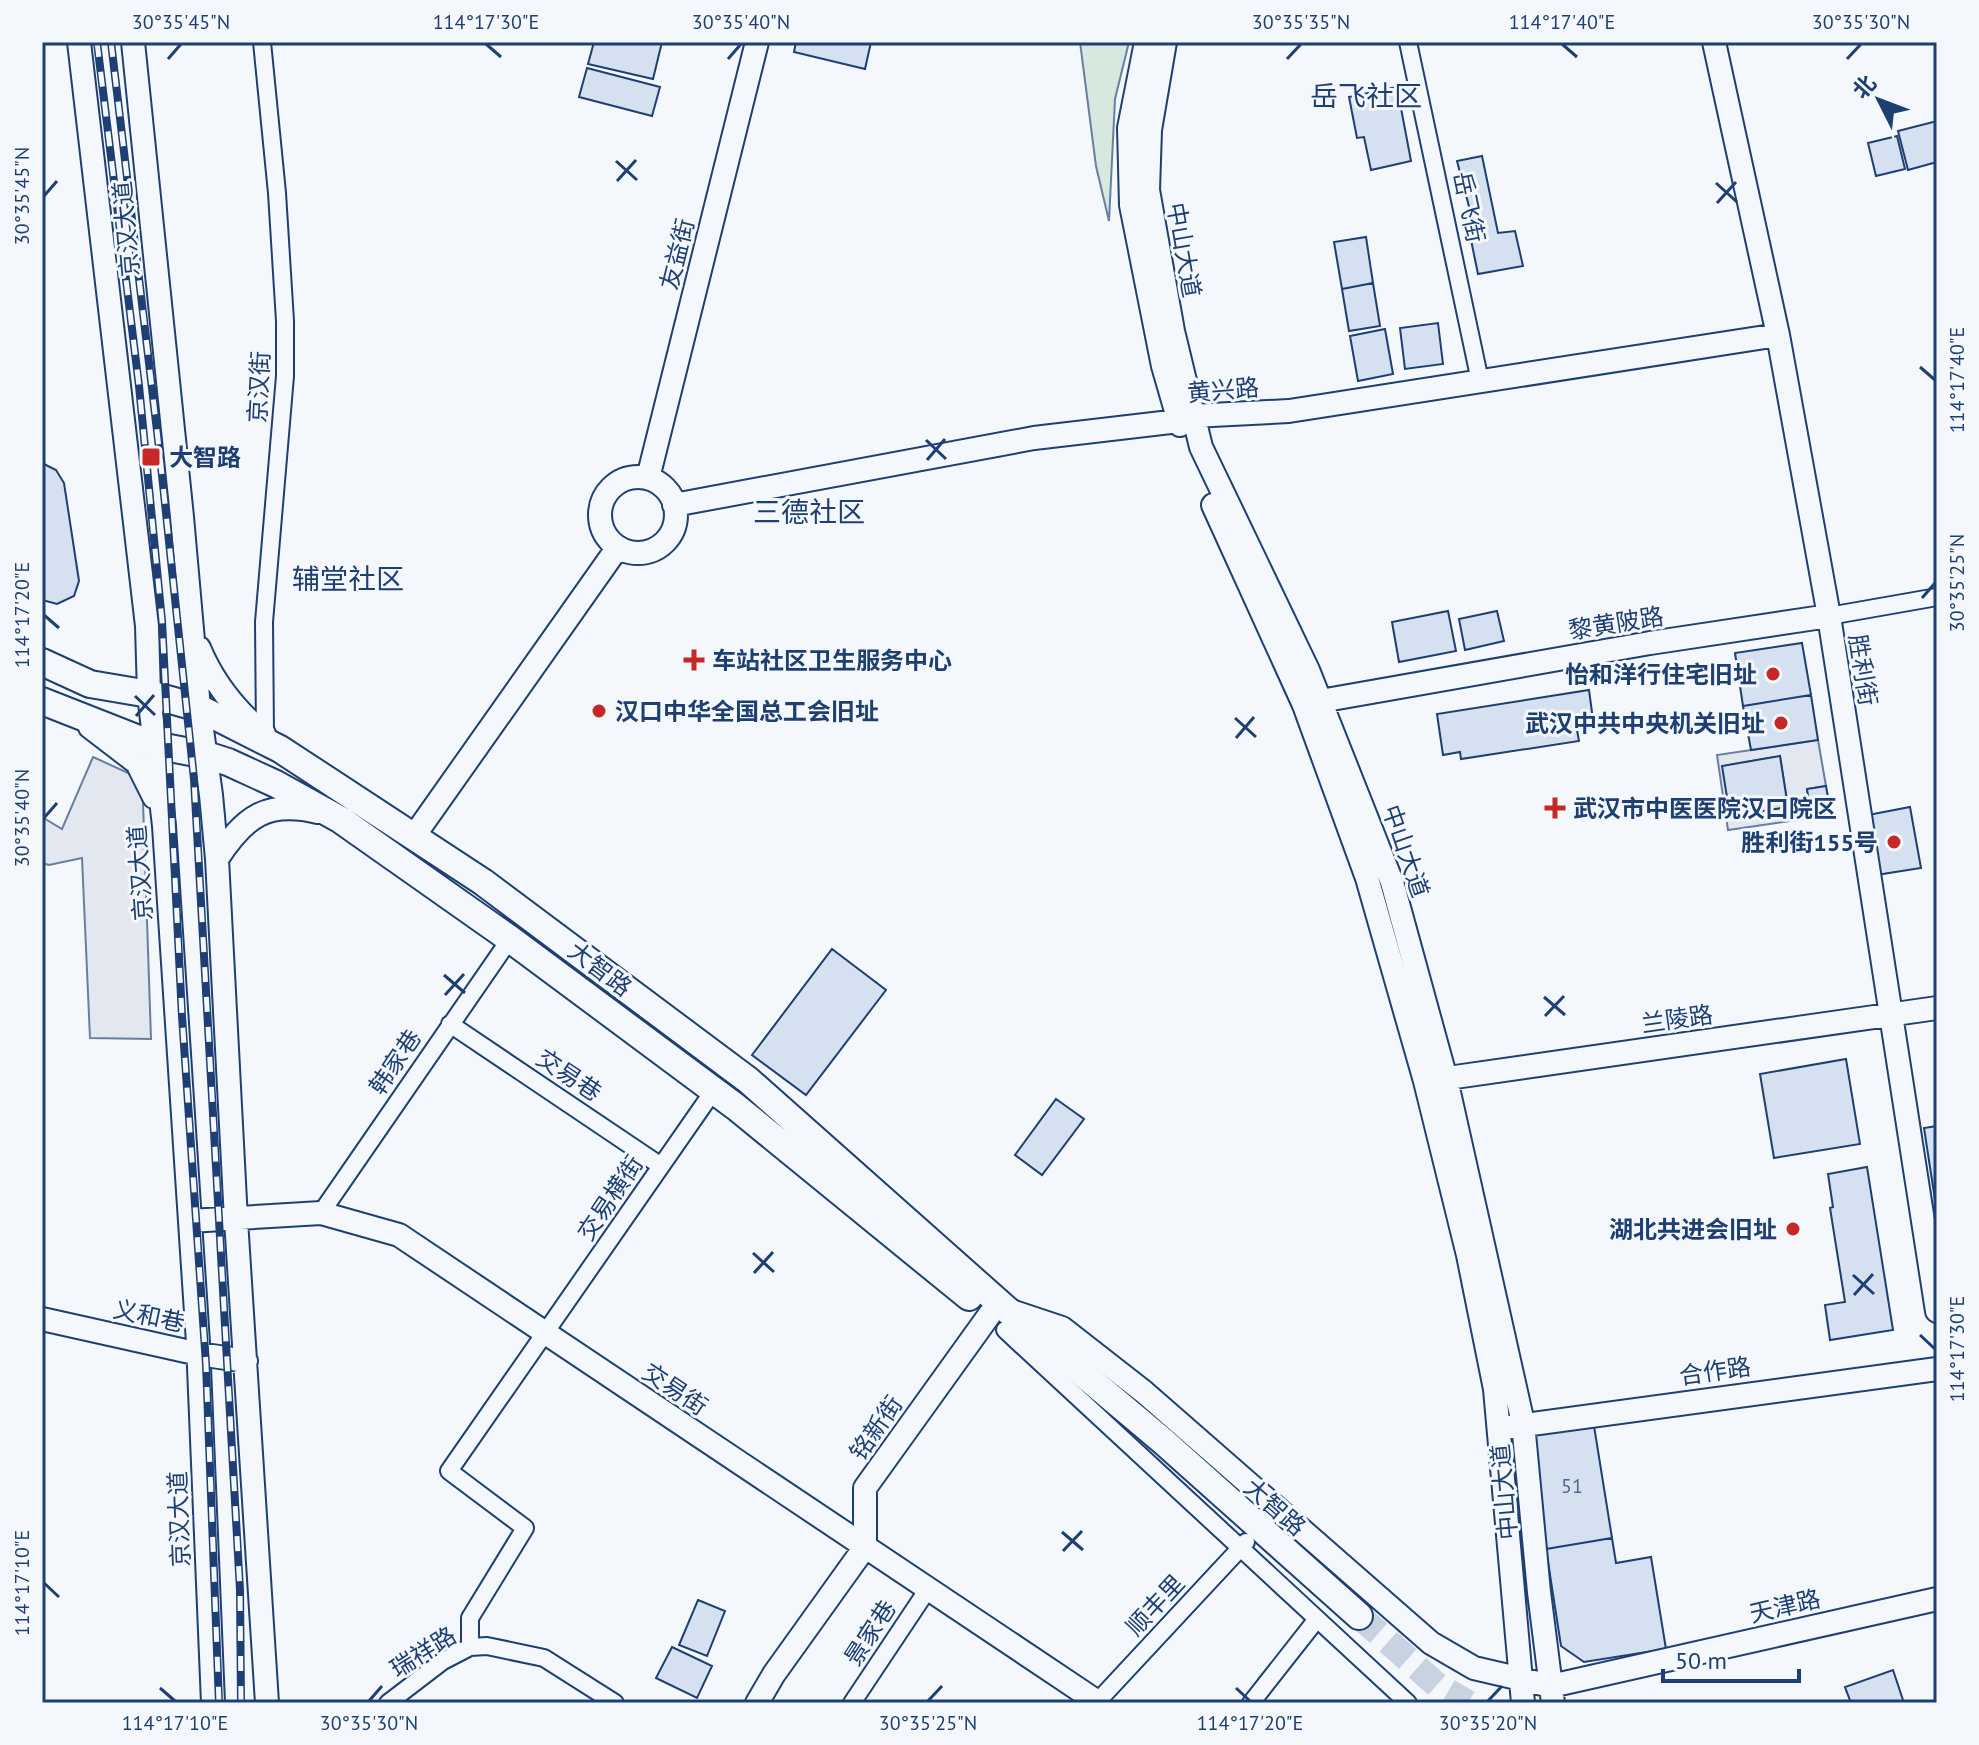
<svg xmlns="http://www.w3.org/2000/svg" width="1979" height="1745" viewBox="0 0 1979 1745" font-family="'PT Sans','Noto Sans SC',sans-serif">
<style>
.green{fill:#d7e8df;stroke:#687fa3;stroke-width:2}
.parking{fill:#e3e8f0;stroke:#687fa3;stroke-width:2;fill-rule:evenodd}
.building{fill:#d5e0f0;stroke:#1d3f73;stroke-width:2}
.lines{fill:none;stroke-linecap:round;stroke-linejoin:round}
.primary-tunnel{stroke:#c9d2e0;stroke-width:26;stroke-dasharray:26 13;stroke-linecap:butt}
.street-casing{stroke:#1d3f73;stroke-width:20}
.secondary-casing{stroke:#1d3f73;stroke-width:26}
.primary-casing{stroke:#1d3f73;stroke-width:30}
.street{stroke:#f4f7fb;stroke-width:16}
.secondary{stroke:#f4f7fb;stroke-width:22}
.primary{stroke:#f4f7fb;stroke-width:26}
.rail-casing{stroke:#1d3f73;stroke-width:8}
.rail{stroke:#f4f7fb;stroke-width:5;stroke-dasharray:15;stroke-linecap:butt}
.ticks{fill:none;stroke:#1d3f73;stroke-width:3}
.poi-dot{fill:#c62828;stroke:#f4f7fb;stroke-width:3}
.labels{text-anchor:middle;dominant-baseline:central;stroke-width:6;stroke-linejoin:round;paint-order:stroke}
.number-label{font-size:20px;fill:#4b6792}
.street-label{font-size:24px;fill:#1d3f73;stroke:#f4f7fb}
.poi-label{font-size:24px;font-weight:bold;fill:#1d3f73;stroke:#f4f7fb;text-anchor:start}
.quarter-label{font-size:28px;fill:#1d3f73;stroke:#f4f7fb}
.neatline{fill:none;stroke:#1d3f73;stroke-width:3}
.ticks-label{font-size:20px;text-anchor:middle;fill:#1d3f73}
</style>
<rect width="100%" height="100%" fill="#f4f7fb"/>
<path class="green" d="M 1080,42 L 1129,42 L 1115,99 L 1109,221 L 1096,166 Z"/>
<path class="parking" d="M 1818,740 L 1826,786 L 1807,789 L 1811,818 L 1728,830 L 1717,755 ZM 1780,756 L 1788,807 L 1730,816 L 1723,766 Z
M 93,757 L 137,777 L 143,802 L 151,1039 L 90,1038 L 82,858 L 49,865 L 42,863 L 42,817 L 62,829 Z"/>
<path class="building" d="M 594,42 L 662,42 L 653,79 L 588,64 Z
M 796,42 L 871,42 L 865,69 L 794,52 Z
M 587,68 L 660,87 L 652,116 L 579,97 Z
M 1397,87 L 1411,161 L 1371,170 L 1364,137 L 1357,138 L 1349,97 Z
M 1937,121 L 1937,162 L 1908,170 L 1898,131 Z
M 1897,136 L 1905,169 L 1876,176 L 1868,143 Z
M 1482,156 L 1498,233 L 1515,231 L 1523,266 L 1478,274 L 1471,240 L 1477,237 L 1457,161 Z
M 1366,237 L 1373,283 L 1342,289 L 1334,242 Z
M 1373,283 L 1380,326 L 1349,331 L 1342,289 Z
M 1438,323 L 1443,364 L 1405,369 L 1400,328 Z
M 1385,329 L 1393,374 L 1358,381 L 1350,336 Z
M 42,463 L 56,470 L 64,483 L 79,581 L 74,596 L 57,604 L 42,600 Z
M 1448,611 L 1456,651 L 1399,662 L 1392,622 Z
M 1497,611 L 1504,641 L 1465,650 L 1459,619 Z
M 1802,643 L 1811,695 L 1743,706 L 1735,653 Z
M 1589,690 L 1594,727 L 1577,730 L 1579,741 L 1461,759 L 1460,752 L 1443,755 L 1437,714 Z
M 1811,695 L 1818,740 L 1751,750 L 1743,706 Z
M 1780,756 L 1788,807 L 1730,816 L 1722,766 Z
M 1826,786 L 1831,815 L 1811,818 L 1807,789 Z
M 1910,807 L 1921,868 L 1876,875 L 1868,815 Z
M 832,949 L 886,990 L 806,1095 L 752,1055 Z
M 1846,1059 L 1860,1144 L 1774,1158 L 1760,1074 Z
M 1056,1099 L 1084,1119 L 1042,1175 L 1015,1155 Z
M 1937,1126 L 1937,1213 L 1924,1128 Z
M 1867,1167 L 1893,1330 L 1830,1340 L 1825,1305 L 1845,1302 L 1830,1208 L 1833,1207 L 1828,1174 Z
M 1594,1426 L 1612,1538 L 1546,1549 L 1535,1434 Z
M 1612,1538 L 1616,1563 L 1651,1557 L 1666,1649 L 1584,1662 L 1561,1646 L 1546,1549 Z
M 698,1600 L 725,1611 L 707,1656 L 679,1645 Z
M 672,1647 L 712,1666 L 697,1698 L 656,1678 Z
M 1893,1670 L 1904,1703 L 1851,1703 L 1845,1687 Z"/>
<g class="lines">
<path class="primary-tunnel" d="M 1359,1616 L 1437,1685 L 1468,1703"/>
<defs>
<path id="street" d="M 262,42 L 277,193 L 285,321 L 285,376 L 264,622 L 265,735
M 1408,42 L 1480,381
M 1829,616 L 1937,597
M 450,1024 L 661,1166
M 321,1213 L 510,939
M 1005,1330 L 1408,1703
M 470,1647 L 470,1618 L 525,1528 L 449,1471 L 714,1090
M 1097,1702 L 1246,1542
M 388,1703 L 443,1661 L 470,1647 L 487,1646 L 544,1658 L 615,1703
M 852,1703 L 928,1589
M 1251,1703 L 1317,1619"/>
<path id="secondary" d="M 79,42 L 147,626 L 149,694 L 164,826 L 198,1343 L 213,1703
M 133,42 L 182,517 L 199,708 L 211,795 L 217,859 L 236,1220 L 267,1703
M 1146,42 L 1129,128 L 1131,205 L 1163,366 L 1180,425
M 1165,42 L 1150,130 L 1148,190 L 1173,331 L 1201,447 L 1308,670 L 1392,882 L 1446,1079 L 1523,1423 L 1539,1592 L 1553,1703
M 1714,42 L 1778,335 L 1829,616 L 1937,1311
M600 515a38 38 0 1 1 76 0a38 38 0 1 1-76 0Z
M 648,478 L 757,42
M 674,505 L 1034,438 L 1179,421 L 1192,416 L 1289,411 L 1778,335
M 1213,505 L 1304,705 L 1367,878 L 1425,1081 L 1468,1255 L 1495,1389 L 1523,1703
M 199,648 C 213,682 235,710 264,734
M 1309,703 L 1650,643 L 1829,616
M 90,727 L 137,763 L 154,797
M 414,836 L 618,547
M 217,859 C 245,816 267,800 318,812
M 1434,1080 L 1937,1008
M 190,1221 L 321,1213 L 399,1235 L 1099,1703
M 1011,1311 L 1062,1328 L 1144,1392 L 1431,1643 L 1474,1668 L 1551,1686 L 1937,1599
M 42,1319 L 199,1354 L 246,1361
M 1510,1427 L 1937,1369
M 757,1703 L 774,1674 L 865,1547 L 865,1488 L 990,1314"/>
<path id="primary" d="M 42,662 L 90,684 L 149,694 L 199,708 L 280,749 L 483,882 L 748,1080 L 1006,1309 L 1164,1442 L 1359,1616
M 42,701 L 154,745 L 206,755 L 228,762 L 276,784 L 341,820 L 510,939 L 736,1107 L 969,1297"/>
</defs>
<use href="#street" class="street-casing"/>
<use href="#secondary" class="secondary-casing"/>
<use href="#primary" class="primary-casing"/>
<use href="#street" class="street"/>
<use href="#secondary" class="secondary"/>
<use href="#primary" class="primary"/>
<defs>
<path id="rail" d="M 97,42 L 139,386 L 162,621 L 182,1016 L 206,1364 L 219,1703
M 111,42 L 160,456 L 194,779 L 240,1590 L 241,1703"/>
</defs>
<use href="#rail" class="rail-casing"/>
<use href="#rail" class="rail"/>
</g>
<path class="ticks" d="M 486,44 L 501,57M 1562,44 L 1577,57M 168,59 L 181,44M 728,59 L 741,44M 1287,59 L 1301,44M 1847,59 L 1861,44M 616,161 L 637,180M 617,181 L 636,160M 1716,183 L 1737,202M 44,196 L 57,181M 1717,203 L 1736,182M 1920,367 L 1935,380M 926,440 L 946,459M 927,460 L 945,439M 1922,598 L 1935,583M 44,615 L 59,628M 135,696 L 155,715M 136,716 L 154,695M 1235,718 L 1256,737M 1236,738 L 1254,717M 44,818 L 57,803M 444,975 L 465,993M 445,995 L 464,974M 1544,997 L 1565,1015M 1545,1016 L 1564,996M 753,1253 L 774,1272M 754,1273 L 773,1252M 1853,1275 L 1874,1294M 1854,1295 L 1873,1274M 1920,1335 L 1935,1349M 1062,1532 L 1083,1550M 1063,1551 L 1082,1531M 44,1583 L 59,1597M 160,1688 L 175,1701M 1236,1688 L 1250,1701M 369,1701 L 382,1686M 928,1701 L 942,1686M 1488,1701 L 1502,1686"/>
<g class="poi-dot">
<rect x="141" y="447" width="20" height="20" rx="4"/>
<path d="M690 648h8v8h8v8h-8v8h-8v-8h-8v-8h8z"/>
<circle cx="1773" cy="674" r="8"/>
<circle cx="599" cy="711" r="8"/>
<circle cx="1781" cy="723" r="8"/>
<path d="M1551 796h8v8h8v8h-8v8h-8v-8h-8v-8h8z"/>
<circle cx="1894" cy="842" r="8"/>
<circle cx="1793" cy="1229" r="8"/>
</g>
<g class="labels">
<g class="number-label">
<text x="1572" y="1486">51</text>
</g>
<g class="street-label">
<text transform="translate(1469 207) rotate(78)">岳飞街</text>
<text transform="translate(126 229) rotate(-95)">京汉大道</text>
<text transform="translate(1184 250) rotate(80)">中山大道</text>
<text transform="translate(677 254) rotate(-76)">友益街</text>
<text transform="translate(259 387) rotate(-87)">京汉街</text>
<text transform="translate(1223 390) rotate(-5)">黄兴路</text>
<text transform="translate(1616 623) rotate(-9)">黎黄陂路</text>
<text transform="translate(1863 670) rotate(81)">胜利街</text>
<text transform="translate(1406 851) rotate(71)">中山大道</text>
<text transform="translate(140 873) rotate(-94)">京汉大道</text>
<text transform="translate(600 969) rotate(37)">大智路</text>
<text transform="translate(1677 1019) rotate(-8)">兰陵路</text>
<text transform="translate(395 1062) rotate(-56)">韩家巷</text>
<text transform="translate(569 1075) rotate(34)">交易巷</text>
<text transform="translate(610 1198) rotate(-56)">交易横街</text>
<text transform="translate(149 1316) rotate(12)">义和巷</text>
<text transform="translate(1715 1371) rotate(-8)">合作路</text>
<text transform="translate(675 1389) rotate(34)">交易街</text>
<text transform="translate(876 1428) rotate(-55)">铭新街</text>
<text transform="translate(1504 1492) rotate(-95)">中山大道</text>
<text transform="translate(1275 1507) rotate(41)">大智路</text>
<text transform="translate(179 1519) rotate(-92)">京汉大道</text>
<text transform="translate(1155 1605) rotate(-47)">顺丰里</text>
<text transform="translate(1785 1606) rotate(-13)">天津路</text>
<text transform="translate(870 1633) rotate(-57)">景家巷</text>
<text transform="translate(423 1652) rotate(-32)">瑞祥路</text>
</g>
<g class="poi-label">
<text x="169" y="457">大智路</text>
<text x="712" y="660">车站社区卫生服务中心</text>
<text x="1757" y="674" text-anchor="end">怡和洋行住宅旧址</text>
<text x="615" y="711">汉口中华全国总工会旧址</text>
<text x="1765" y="723" text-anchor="end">武汉中共中央机关旧址</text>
<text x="1573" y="808">武汉市中医医院汉口院区</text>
<text x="1878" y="842" text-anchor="end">胜利街155号</text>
<text x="1777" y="1229" text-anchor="end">湖北共进会旧址</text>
</g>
<g class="quarter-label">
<text x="1366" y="95">岳飞社区</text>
<text x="809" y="511">三德社区</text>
<text x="348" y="578">辅堂社区</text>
</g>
</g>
<rect width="1979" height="1745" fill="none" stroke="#f4f7fb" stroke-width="88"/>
<g transform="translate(1879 100) rotate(312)" stroke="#f4f7fb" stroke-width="6" paint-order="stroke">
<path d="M0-6L14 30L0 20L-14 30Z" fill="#1d3f73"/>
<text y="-12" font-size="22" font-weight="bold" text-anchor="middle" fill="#1d3f73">北</text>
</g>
<path d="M1663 1669v12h136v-12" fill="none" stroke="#1d3f73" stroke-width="4"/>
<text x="1675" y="1669" font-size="24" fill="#1d3f73" stroke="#f4f7fb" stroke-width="6" paint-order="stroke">50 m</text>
<rect x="44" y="44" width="1891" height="1657" class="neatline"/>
<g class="ticks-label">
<text x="181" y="29">30°35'45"N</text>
<text x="486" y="29">114°17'30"E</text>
<text x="741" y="29">30°35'40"N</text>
<text x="1301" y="29">30°35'35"N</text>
<text x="1562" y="29">114°17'40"E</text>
<text x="1861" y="29">30°35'30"N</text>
<text transform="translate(22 196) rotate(-90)" y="7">30°35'45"N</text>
<text transform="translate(1957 380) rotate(-90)" y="7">114°17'40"E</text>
<text transform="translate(1957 583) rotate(-90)" y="7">30°35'25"N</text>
<text transform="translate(22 615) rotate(-90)" y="7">114°17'20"E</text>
<text transform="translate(22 818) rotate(-90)" y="7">30°35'40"N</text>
<text transform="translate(1957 1349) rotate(-90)" y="7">114°17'30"E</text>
<text transform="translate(22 1583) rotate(-90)" y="7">114°17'10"E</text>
<text x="175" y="1730">114°17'10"E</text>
<text x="369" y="1730">30°35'30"N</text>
<text x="928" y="1730">30°35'25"N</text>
<text x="1250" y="1730">114°17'20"E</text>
<text x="1488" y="1730">30°35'20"N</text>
</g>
</svg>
